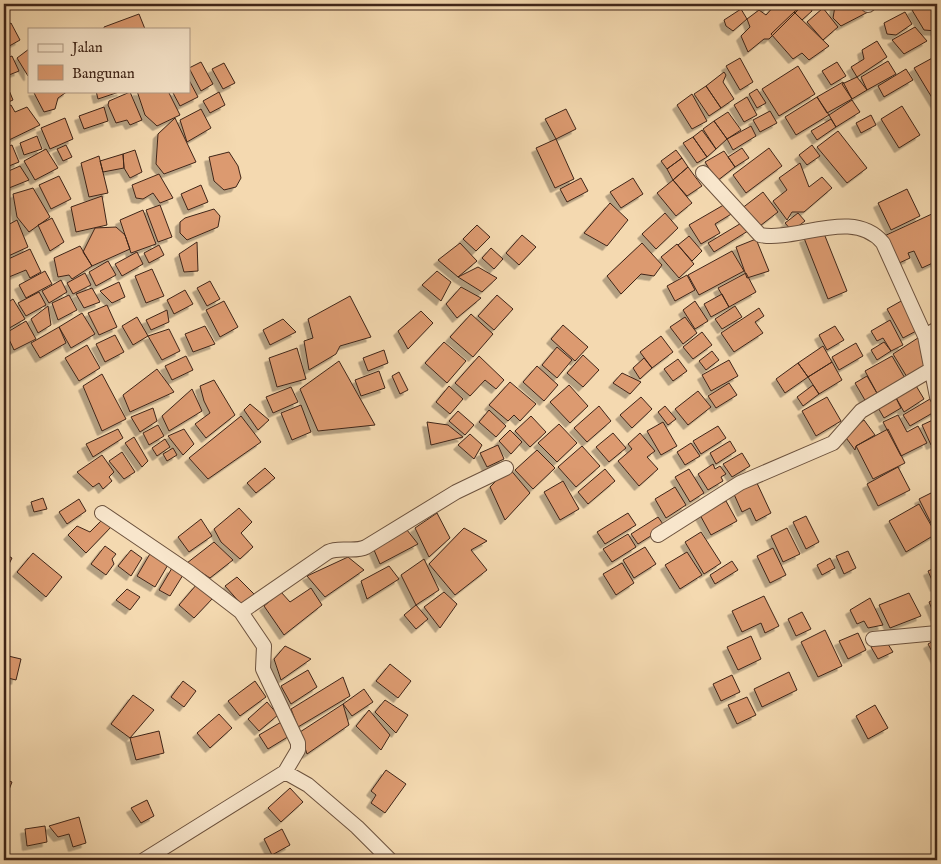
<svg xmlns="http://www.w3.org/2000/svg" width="941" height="864" viewBox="0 0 941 864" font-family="'IM FELL English',serif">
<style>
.building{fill:#dc9a70;stroke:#3f2518;filter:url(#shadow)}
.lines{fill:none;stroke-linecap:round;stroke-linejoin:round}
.street-casing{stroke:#6c523e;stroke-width:16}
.street{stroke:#f8e6cc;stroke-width:14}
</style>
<defs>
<filter id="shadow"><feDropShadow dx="-4.5" dy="4.5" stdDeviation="0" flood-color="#0004"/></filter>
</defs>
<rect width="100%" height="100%" fill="#f4d9b0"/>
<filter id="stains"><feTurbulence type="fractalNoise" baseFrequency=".004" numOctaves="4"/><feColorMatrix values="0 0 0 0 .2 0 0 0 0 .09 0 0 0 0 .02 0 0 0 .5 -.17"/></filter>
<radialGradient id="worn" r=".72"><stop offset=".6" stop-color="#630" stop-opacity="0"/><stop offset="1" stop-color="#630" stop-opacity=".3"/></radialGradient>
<path class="building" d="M 758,4 L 771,4 L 766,9 Z
M 776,4 L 798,4 L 800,8 L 769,39 L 764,39 L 748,52 L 741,36 L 750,27 L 747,19 L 759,10 L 766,15 Z
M 804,4 L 810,4 L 812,11 L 802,20 L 794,12 Z
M 839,4 L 862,4 L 868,12 L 841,26 L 833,18 L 835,6 Z
M 922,4 L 937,4 L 937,31 L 924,30 L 912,10 Z
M 823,8 L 838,27 L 823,40 L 807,22 Z
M 741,9 L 747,19 L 733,31 L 726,26 L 724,20 Z
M 794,12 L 829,46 L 809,60 L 802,53 L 793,59 L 771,34 Z
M 905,12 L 912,24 L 896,35 L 887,34 L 884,23 Z
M 139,14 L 145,29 L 104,29 L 104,27 Z
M 11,23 L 20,40 L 4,49 L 4,27 Z
M 915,27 L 927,41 L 904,54 L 892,40 Z
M 877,41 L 887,57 L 857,77 L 851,67 L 864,59 L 862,50 Z
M 29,49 L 29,76 L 28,76 L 17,58 Z
M 12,56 L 19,71 L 4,77 L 4,59 Z
M 936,56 L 937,59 L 937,106 L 914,68 Z
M 740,58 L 753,82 L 740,90 L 726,66 Z
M 888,61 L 896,74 L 867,90 L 861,77 Z
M 201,62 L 213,84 L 201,91 L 189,68 Z
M 837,62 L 846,76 L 831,85 L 822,71 Z
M 224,63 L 235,83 L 223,89 L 212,69 Z
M 798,66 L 815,94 L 779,116 L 762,89 Z
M 906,69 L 913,80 L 884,97 L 878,86 Z
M 724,72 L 726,75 L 723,82 L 734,99 L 721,108 L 706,86 Z
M 857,77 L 867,90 L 852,99 L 842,84 Z
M 189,80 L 198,97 L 180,106 L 172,91 L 189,91 Z
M 843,82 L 852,99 L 827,113 L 817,97 Z
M 6,83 L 13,100 L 4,104 L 4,84 Z
M 706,86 L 721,108 L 709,116 L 694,94 Z
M 757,89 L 766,103 L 757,108 L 749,94 Z
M 33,91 L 68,91 L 58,98 L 55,109 L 44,112 Z
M 96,91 L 122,91 L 98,99 Z
M 137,91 L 168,91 L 180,115 L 157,126 L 145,115 Z
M 130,92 L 142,120 L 130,125 L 127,120 L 116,123 L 108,105 L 109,101 Z
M 219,92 L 225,105 L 210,113 L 203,101 Z
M 692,94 L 707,121 L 692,129 L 677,105 Z
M 747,97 L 757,115 L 744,122 L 734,105 Z
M 817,97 L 829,115 L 796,135 L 785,117 Z
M 852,100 L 860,112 L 836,127 L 829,115 Z
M 11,105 L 15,112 L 27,107 L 40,125 L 7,141 L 4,136 L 4,108 Z
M 902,106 L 920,135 L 899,148 L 881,119 Z
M 104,107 L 108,121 L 84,129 L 79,116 Z
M 201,109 L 211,128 L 187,142 L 180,120 Z
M 566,109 L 576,129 L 556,139 L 545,119 Z
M 770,111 L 777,123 L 760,132 L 753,120 Z
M 728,112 L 741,130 L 727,139 L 714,121 Z
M 871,115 L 876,125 L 861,133 L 856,123 Z
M 65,118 L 73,139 L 50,149 L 41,128 Z
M 175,118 L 196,162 L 164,174 L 156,164 L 158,134 Z
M 831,119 L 836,127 L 817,140 L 811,131 Z
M 714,121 L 727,139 L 716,149 L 703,129 Z
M 751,126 L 756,136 L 733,150 L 727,139 Z
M 702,130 L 716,149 L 707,157 L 693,137 Z
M 838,131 L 867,168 L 847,183 L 817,147 Z
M 37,136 L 42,149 L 24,155 L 20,143 Z
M 693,137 L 707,157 L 697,163 L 683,143 Z
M 556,139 L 574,179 L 555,188 L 536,148 Z
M 12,145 L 19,162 L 4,168 L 4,148 Z
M 66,145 L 72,157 L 63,161 L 57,149 Z
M 812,145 L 820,156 L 807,165 L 799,155 Z
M 742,148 L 749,158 L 735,167 L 728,157 Z
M 769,148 L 782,166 L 746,193 L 733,175 Z
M 46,149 L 58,168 L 35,180 L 24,161 Z
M 135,150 L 142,172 L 130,178 L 124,168 L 123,154 Z
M 676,150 L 682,158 L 667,169 L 661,161 Z
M 724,151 L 735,167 L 717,181 L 705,162 Z
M 229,152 L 238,166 L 241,178 L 236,187 L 224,190 L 214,181 L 209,157 Z
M 123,154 L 124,168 L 103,172 L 100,161 Z
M 99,156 L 108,193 L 89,197 L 81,163 Z
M 682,158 L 688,167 L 673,180 L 667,169 Z
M 800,163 L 809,187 L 822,177 L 832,188 L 804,212 L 792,212 L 787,220 L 773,201 L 787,190 L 779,178 Z
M 20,166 L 29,180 L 4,190 L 4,173 Z
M 688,167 L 702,186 L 687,196 L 673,180 Z
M 159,174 L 173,198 L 160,203 L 153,193 L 143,199 L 136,198 L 132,185 Z
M 59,176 L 71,199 L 51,209 L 39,185 Z
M 581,178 L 588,191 L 567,202 L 560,189 Z
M 633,178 L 643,194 L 621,208 L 610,192 Z
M 673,180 L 692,203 L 676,216 L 657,193 Z
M 201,185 L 208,202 L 188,210 L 181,194 Z
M 33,188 L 50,217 L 29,232 L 17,217 L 13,194 Z
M 907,189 L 920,216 L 891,230 L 878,203 Z
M 763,192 L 778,212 L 756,229 L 741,209 Z
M 102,196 L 107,225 L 76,232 L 71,207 Z
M 610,203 L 628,220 L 607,246 L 584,233 Z
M 727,203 L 733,213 L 715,224 L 720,233 L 701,244 L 689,225 Z
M 160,205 L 172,237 L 158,242 L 146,210 Z
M 214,209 L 220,216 L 218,227 L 187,240 L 180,233 L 180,222 L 185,218 Z
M 143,210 L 156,244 L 131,253 L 120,220 Z
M 665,213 L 678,228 L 656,249 L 642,234 Z
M 798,213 L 805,221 L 792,231 L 785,223 Z
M 934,213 L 937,221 L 937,261 L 922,268 L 914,251 L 908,253 L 910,258 L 895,265 L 882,237 Z
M 52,218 L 64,242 L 50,251 L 38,225 Z
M 17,220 L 28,247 L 4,258 L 4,227 Z
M 743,222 L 748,231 L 714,252 L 708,243 Z
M 477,225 L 490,237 L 476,251 L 463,239 Z
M 116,227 L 125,235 L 130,249 L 92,266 L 83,252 L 95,228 Z
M 823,231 L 847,291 L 828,299 L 804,238 Z
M 522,235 L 536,247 L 519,265 L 506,253 Z
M 689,236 L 702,251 L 692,261 L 678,245 Z
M 756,239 L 769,271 L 747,278 L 736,247 Z
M 197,242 L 198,271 L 184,272 L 179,254 Z
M 460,243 L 477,261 L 458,277 L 438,260 Z
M 642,243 L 662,265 L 654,276 L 641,274 L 621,294 L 607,276 Z
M 677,244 L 694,264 L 679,278 L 661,257 Z
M 159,245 L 164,255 L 149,263 L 144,253 Z
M 80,246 L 92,266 L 72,279 L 69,275 L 58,277 L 54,258 Z
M 491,248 L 503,259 L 494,269 L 482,258 Z
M 30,249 L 41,272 L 30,278 L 26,270 L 9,277 L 4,261 Z
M 732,251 L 744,271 L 699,295 L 688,275 Z
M 137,252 L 143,264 L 122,276 L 115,264 Z
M 108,261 L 116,275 L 96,286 L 89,272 Z
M 478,267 L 497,278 L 482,292 L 458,277 Z
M 152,269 L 164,296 L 146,303 L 135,276 Z
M 45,271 L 52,284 L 26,298 L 19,285 Z
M 437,271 L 451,282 L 441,301 L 422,285 Z
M 85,273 L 91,285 L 73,294 L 67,283 Z
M 746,273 L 756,292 L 729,307 L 718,288 Z
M 687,275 L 695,290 L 675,301 L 667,286 Z
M 61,280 L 67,292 L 49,303 L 42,291 Z
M 210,281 L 220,299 L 207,306 L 197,288 Z
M 119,282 L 125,297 L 112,303 L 100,291 Z
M 461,287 L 481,298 L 457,318 L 446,304 Z
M 92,288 L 100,302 L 84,308 L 76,294 Z
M 185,290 L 193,304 L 174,314 L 167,300 Z
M 39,292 L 46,305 L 26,316 L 18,303 Z
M 722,294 L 729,307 L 711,317 L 704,304 Z
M 69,295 L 77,310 L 58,320 L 52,303 Z
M 497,295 L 513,309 L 494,330 L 478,316 Z
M 350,296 L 371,337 L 340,346 L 336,354 L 309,370 L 304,341 L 313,338 L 308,319 Z
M 13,299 L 25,319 L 6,330 L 4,325 L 4,305 Z
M 903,300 L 920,329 L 903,338 L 887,309 Z
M 224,301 L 238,327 L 220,337 L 206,310 Z
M 695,301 L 708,321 L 695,329 L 683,310 Z
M 107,305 L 117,327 L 99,335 L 88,313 Z
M 48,306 L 51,325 L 38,333 L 31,319 Z
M 735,306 L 742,317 L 722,329 L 715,319 Z
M 759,308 L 764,316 L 755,322 L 763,333 L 734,352 L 721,333 Z
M 167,310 L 169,322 L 151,330 L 146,320 Z
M 421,311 L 433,323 L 408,349 L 398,331 Z
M 82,313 L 95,334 L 71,348 L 59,327 Z
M 471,314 L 493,334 L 473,357 L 450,337 Z
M 137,317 L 148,336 L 133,345 L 122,326 Z
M 685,317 L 697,333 L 683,344 L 670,327 Z
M 283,319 L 296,332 L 270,345 L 263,330 Z
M 890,320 L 903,345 L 891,351 L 883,338 L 877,341 L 871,331 Z
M 26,321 L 36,339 L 14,350 L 6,333 Z
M 563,325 L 588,347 L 575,361 L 551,339 Z
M 205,326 L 215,344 L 193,352 L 185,334 Z
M 835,326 L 844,340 L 827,350 L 819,335 Z
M 59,327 L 66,343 L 40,358 L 31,343 Z
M 169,329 L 180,351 L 162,360 L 148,336 Z
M 702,332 L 712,345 L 693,359 L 683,347 Z
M 115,335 L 124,352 L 105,362 L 96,344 Z
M 661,336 L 673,352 L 652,368 L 640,352 Z
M 921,336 L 926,365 L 907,377 L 893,354 Z
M 937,338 L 937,352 L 933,354 L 928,342 Z
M 444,342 L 466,361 L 447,383 L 425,363 Z
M 884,342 L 891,351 L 877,360 L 871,350 Z
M 856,343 L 863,356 L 839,370 L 832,357 Z
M 87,345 L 100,368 L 79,381 L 65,358 Z
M 823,346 L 832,362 L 808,377 L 798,363 Z
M 557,347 L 572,360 L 557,378 L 542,365 Z
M 297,348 L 306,379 L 277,387 L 269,358 Z
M 384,350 L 388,363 L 368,371 L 363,358 Z
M 712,351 L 719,360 L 706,370 L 699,361 Z
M 583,355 L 599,370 L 583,387 L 567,373 Z
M 186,356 L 193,370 L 172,380 L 165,366 Z
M 479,356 L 504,380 L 496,389 L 485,380 L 470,396 L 455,383 Z
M 892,356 L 906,380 L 878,395 L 865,371 Z
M 644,358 L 652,368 L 640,379 L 633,368 Z
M 678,359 L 687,371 L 673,381 L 664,369 Z
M 729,360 L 738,376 L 711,391 L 702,375 Z
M 339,361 L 375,425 L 318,431 L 300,389 Z
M 832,362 L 842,380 L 819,394 L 808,377 Z
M 798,363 L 808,377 L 785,393 L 776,379 Z
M 537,366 L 558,385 L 544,401 L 523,382 Z
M 157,369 L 174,392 L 130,412 L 123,395 Z
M 379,371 L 385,388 L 361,396 L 355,380 Z
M 399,372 L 408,390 L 400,394 L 392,376 Z
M 622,373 L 641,382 L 630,394 L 613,383 Z
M 102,374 L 126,419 L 102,431 L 83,386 Z
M 867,376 L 878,395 L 866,402 L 855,383 Z
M 214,380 L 235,415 L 206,438 L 195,424 L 210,413 L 204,401 L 200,386 Z
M 510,382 L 536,404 L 520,421 L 514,415 L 508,421 L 489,405 Z
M 729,383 L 737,395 L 716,408 L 708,396 Z
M 915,384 L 924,399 L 904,412 L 895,396 Z
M 569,385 L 588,406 L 570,423 L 550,402 Z
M 813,385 L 819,394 L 803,406 L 797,397 Z
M 449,386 L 463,399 L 450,414 L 436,402 Z
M 291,387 L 298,402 L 273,413 L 266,397 Z
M 192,389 L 202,411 L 169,431 L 162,416 Z
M 698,391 L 711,407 L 688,425 L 675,409 Z
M 895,396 L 901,408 L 884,418 L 877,406 Z
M 641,397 L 652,409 L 632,428 L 620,415 Z
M 827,397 L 841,421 L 816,436 L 802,411 Z
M 930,399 L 936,411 L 910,426 L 903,415 Z
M 250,404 L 269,420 L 258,430 L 244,410 Z
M 301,405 L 311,432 L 292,440 L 281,413 Z
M 599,406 L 611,421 L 587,442 L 574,428 Z
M 665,406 L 676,419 L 668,425 L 658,412 Z
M 153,408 L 157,421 L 140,432 L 131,417 Z
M 489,410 L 506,426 L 496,437 L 479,422 Z
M 458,411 L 474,425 L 465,435 L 449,421 Z
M 898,415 L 907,432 L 918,426 L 927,443 L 901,456 L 883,422 Z
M 241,416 L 261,442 L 208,479 L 189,458 Z
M 531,416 L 546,432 L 530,447 L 515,431 Z
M 935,419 L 937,425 L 937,442 L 931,445 L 922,425 Z
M 864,420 L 875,435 L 856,446 L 855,450 L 844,435 Z
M 427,422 L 448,425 L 463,437 L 431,445 Z
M 663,422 L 677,446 L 661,455 L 647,431 Z
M 559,424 L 577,443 L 557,462 L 538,443 Z
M 158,425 L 164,436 L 149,445 L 143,433 Z
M 718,426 L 726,438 L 701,454 L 693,441 Z
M 118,429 L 123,438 L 93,457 L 86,444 Z
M 184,429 L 194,444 L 183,455 L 168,436 Z
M 888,429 L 905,463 L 873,479 L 856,446 Z
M 510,430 L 522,442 L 511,454 L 499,441 Z
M 613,433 L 626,448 L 609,462 L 596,447 Z
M 640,433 L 655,451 L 647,457 L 658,469 L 639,486 L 618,461 L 632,449 L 628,444 Z
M 470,434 L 482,445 L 474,459 L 458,445 Z
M 134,437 L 148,461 L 142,467 L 125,443 Z
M 165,439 L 170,447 L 157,456 L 152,448 Z
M 730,441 L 736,451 L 716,464 L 710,453 Z
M 691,443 L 700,456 L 685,465 L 677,452 Z
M 498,445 L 504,459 L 487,467 L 480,453 Z
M 582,446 L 600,466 L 576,487 L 558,467 Z
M 173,448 L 177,455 L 167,461 L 163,454 Z
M 537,450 L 555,468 L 533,489 L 515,470 Z
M 122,452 L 135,472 L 124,479 L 109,461 Z
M 742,453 L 750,466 L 732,477 L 723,464 Z
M 102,455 L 114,472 L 109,477 L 112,481 L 103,489 L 99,483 L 93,487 L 77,472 Z
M 713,464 L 715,469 L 720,466 L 726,474 L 721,477 L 723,481 L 708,490 L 698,474 Z
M 898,467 L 910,490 L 878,506 L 867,484 Z
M 265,468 L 275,478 L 256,493 L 247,483 Z
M 509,468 L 530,493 L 505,520 L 490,487 Z
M 605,469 L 615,481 L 588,504 L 578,492 Z
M 689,469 L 704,493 L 690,502 L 675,477 Z
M 563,481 L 579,509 L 560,520 L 544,492 Z
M 756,481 L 771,513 L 756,521 L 750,508 L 742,512 L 733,492 Z
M 675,487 L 686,505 L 666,518 L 655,499 Z
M 933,492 L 937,501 L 936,533 L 919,499 Z
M 43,498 L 47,509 L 34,512 L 31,502 Z
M 79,499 L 86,511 L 67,524 L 59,512 Z
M 726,501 L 737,521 L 711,535 L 700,515 Z
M 919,504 L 936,534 L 906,552 L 889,521 Z
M 239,508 L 252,522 L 241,533 L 253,547 L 240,559 L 221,542 L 214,529 Z
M 437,513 L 450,538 L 429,557 L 415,528 Z
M 628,513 L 636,525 L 605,544 L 597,532 Z
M 806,516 L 819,542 L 806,549 L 793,522 Z
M 658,517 L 665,527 L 638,544 L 631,534 Z
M 104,518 L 112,526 L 86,553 L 68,535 L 77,526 L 90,532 Z
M 201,519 L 212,536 L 189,552 L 178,537 Z
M 464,528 L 487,541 L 471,550 L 487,570 L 455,595 L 429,564 Z
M 787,528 L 800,554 L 783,562 L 771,536 Z
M 407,530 L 418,544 L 380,564 L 374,550 Z
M 701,532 L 721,563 L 704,574 L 685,542 Z
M 628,534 L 636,547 L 612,562 L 603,549 Z
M 214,542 L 233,560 L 210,578 L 187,563 Z
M 105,546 L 116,554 L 112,559 L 114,564 L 106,575 L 91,564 Z
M 645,547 L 656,564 L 634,578 L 623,560 Z
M 773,548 L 786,575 L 770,583 L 757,556 Z
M 131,550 L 142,558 L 131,576 L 118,566 Z
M 848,551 L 856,568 L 844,574 L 836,556 Z
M 151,552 L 169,563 L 155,587 L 137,576 Z
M 687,552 L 702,575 L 680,589 L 665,565 Z
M 33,553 L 62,577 L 46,597 L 17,572 Z
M 5,554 L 12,558 L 4,574 L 4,555 Z
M 348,557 L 364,570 L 325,597 L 307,576 Z
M 830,558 L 835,568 L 822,575 L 817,565 Z
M 424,559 L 439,590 L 416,605 L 401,575 Z
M 732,561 L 738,570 L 715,584 L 710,575 Z
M 622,563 L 634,583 L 616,595 L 603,574 Z
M 389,566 L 399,579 L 367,599 L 361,581 Z
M 937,567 L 937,586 L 935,587 L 928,571 Z
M 172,568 L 183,575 L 170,596 L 159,590 Z
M 237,577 L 255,595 L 242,605 L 225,586 Z
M 197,584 L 213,598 L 194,618 L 179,605 Z
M 311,588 L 322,605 L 284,635 L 264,606 L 281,592 L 290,602 Z
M 127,589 L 140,597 L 130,610 L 116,600 Z
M 444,592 L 457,604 L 440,628 L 424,607 Z
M 909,593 L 921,616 L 890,628 L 879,605 Z
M 764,596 L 779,626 L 765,633 L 761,623 L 742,632 L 732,611 Z
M 870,598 L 883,625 L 868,628 L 864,621 L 857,624 L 850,610 Z
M 937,598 L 937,621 L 929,602 Z
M 416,605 L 428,619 L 416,629 L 404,615 Z
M 802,612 L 811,629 L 796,636 L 788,619 Z
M 825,630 L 842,666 L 818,677 L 801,642 Z
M 858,633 L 866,650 L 848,659 L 839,641 Z
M 751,636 L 761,659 L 738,670 L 727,647 Z
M 937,639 L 937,661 L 928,644 Z
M 886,641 L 893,652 L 878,659 L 871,647 Z
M 285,646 L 311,659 L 281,680 L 274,659 Z
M 4,655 L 21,659 L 16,680 L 4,677 Z
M 390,664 L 411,681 L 398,698 L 376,681 Z
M 308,670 L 317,687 L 291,704 L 281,686 Z
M 789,672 L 797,690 L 762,707 L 754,689 Z
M 732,675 L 740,692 L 721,701 L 713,684 Z
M 343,677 L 350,696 L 298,727 L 291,709 Z
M 183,681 L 196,691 L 184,707 L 171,697 Z
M 255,681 L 266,697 L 240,716 L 228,701 Z
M 364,689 L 373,702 L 352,716 L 343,704 Z
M 133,695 L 154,710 L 130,738 L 111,724 Z
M 747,697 L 756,715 L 737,724 L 728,705 Z
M 385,700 L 408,715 L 396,733 L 375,712 Z
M 267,702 L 278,715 L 259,731 L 248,719 Z
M 343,704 L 349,725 L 307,754 L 300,732 Z
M 875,705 L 888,728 L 868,739 L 856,716 Z
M 369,710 L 390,735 L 381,750 L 356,726 Z
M 219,714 L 232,728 L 210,748 L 197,733 Z
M 283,721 L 291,735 L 268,749 L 259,735 Z
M 159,731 L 164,753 L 136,760 L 130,738 Z
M 386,770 L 406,784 L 385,813 L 371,803 L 376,795 L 371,791 Z
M 4,779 L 12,782 L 5,800 L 4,799 Z
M 290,788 L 303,802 L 281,822 L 268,808 Z
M 147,800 L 154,816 L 141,823 L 131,808 Z
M 79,817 L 86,843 L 73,847 L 69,834 L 58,837 L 49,826 Z
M 45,826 L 47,842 L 27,846 L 25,829 Z
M 282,829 L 290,845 L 272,855 L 264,839 Z
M 8,847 L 11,860 L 4,860 L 4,848 Z"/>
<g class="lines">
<defs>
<path id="street" d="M 868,5 L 869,4
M 703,173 L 760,235 C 797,242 853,207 883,243 L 925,336
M 937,329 L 925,336 L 937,397
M 102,513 L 189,572 L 241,612 L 264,646 L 263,669 L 298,743 L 298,750 L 285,772 L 308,785 L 357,827 L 390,860
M 658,535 L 740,483 L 833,443 L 861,411 L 932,369
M 241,612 L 328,552 C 340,546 354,553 366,547 L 456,492 L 506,468
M 873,639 L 937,633
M 144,860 L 285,772"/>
</defs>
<use href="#street" class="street-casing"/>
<use href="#street" class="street"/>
</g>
<rect width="941" height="864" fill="none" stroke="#f4d9b0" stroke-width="20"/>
<rect x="5" y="5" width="931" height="854" fill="none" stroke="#3f2518" stroke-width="2.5"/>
<rect x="10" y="10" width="921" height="844" fill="none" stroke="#3f2518"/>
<rect x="28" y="28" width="162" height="65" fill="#f8e6cc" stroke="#ae9984"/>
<rect x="38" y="44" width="25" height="8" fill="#f8e6cc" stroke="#ae9984"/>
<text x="72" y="52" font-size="15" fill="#3f2518">Jalan</text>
<rect x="38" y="65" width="25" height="15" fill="#dc9a70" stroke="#ae9984"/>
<text x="72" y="78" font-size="15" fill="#3f2518">Bangunan</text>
<rect width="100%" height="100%" filter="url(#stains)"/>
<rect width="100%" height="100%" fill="url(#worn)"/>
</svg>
